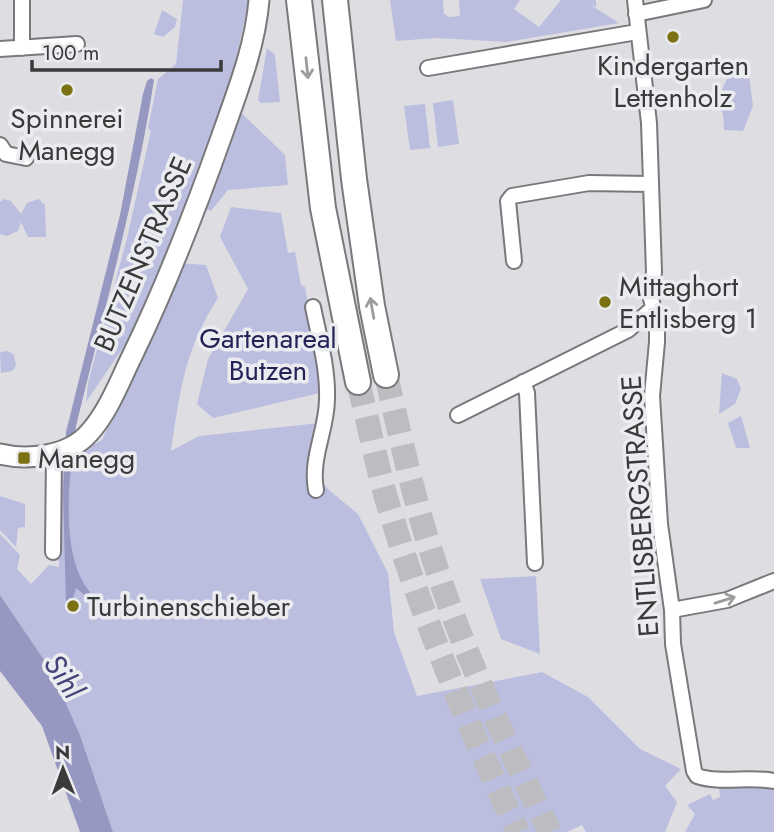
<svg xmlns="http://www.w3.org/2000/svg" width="774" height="832" viewBox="0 0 774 832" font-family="Jost,sans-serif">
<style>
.green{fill:#bcbee0}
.water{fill:#9698c2}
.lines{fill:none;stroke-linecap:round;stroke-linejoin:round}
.motorway-tunnel{stroke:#bdbdc1;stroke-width:24;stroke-dasharray:24 12;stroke-linecap:butt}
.minor-casing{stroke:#79797c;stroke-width:18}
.secondary-casing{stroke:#79797c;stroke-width:23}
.motorway-casing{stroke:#79797c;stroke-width:28}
.minor{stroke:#fff;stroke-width:14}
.secondary{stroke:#fff;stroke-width:19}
.motorway{stroke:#fff;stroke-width:24}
.oneway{stroke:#9c9c9d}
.poi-dot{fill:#7c7112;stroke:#ebecef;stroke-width:2.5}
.labels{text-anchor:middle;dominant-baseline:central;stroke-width:7;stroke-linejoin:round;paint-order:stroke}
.poi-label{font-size:28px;fill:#3a3a3b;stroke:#ebecef;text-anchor:start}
.street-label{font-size:28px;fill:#3a3a3b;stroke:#ebecef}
.park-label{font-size:28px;fill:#262257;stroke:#ebecef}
.water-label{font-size:30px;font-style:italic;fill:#434279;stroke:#ebecef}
</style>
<rect width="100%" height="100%" fill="#dedee2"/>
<path class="green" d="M 183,0 L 249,0 L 227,99 L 285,155 L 288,185 L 228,190 L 211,211 L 194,205 L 144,317 L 86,402 L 88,383 L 127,238 L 151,131 L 148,128 L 158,79 L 176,64 Z
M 390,0 L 443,0 L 444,14 L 449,17 L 460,16 L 459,0 L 520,0 L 514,9 L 539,27 L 561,0 L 596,0 L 596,7 L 589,4 L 619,23 L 507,42 L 437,38 L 396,41 Z
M 162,10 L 177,19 L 175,27 L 163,37 L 154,34 Z
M 267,48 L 275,55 L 280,102 L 261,103 L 258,100 Z
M 731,70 L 749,74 L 753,106 L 743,131 L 724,130 L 723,114 L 716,103 Z
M 453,100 L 459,144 L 438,147 L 433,103 Z
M 425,104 L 430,148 L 410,150 L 404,106 Z
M 4,199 L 11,201 L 21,214 L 27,203 L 39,199 L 45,205 L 46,237 L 28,237 L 21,222 L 18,231 L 7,236 L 0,234 L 0,202 Z
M 231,207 L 281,213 L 288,253 L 295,252 L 301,285 L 305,287 L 324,392 L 213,418 L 197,404 L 208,359 L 248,289 L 220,237 Z
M 179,263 L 206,265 L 218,298 C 184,351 180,391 171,451 L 199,436 L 320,423 L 311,470 L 330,491 L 358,514 L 388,573 L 394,632 L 417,696 L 542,672 L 588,697 L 640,749 L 681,769 L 665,786 L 677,802 L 665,832 L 586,832 L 582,825 L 567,832 L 113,832 L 80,735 L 51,670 L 0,595 L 0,534 L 20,555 L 17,569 L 31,584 L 49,565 L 59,567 L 56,481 L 59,465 L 102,440 Z
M 8,351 L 14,355 L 16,366 L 12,371 L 1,373 L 0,352 Z
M 722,373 L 737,379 L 741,389 L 735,404 L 719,414 Z
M 741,416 L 750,448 L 736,448 L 728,423 Z
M 0,496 L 25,504 L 25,527 L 18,528 L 16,547 L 0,530 Z
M 536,576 L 540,654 L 501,639 L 480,579 Z
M 744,786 L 774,789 L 774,832 L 685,832 L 695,814 L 687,805 L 710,794 L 713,800 L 720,797 L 719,787 Z"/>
<path class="water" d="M 151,78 L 154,80 C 136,197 104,311 76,426 C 70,472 58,554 90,592 L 87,597 L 76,588 L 72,602 L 66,603 L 63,492 L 66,432 L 120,215 L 143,94 L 147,81 Z
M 0,595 L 51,670 L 80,735 L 113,832 L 80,832 L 42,726 L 0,671 Z"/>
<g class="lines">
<path class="motorway-tunnel" d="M 386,375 C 400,434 412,493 431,551 C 461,648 505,741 550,832
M 358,382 C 369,424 377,469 390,511 C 423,621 469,727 518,832"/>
<defs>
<path id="minor" d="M 635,0 L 649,123 L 654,272 L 650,295 L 657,321 L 657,342 L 652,396 L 660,524 L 672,610 L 673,644 L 694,771 L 697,776 C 720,784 749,776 774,781
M 636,14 L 704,0
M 22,48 L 22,0
M 0,49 L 77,44
M 428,68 L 637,32
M 0,145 L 6,154 L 26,158
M 514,261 L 508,201 L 512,196 L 589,183 L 650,184
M 313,307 C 319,337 328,368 327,399 C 327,430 310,458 316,490
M 523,382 L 527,393 L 535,563
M 458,415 L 628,330 L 652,309
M 53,552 L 54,453
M 672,610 L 727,600 L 774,581"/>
<path id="secondary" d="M 0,454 C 28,461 69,456 89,433 C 109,411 120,380 133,354 C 167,284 195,211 221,138 C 237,92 255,48 259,0"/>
<path id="motorway" d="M 299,0 L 323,208 L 358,382
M 335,0 L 354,179 L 372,306 L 386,375"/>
</defs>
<use href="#minor" class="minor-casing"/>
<use href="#secondary" class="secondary-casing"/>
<use href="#motorway" class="motorway-casing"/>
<use href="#minor" class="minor"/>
<use href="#secondary" class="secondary"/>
<use href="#motorway" class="motorway"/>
</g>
<defs><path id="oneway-shaft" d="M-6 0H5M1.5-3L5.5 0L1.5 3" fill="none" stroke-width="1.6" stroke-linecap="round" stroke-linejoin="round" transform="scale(1.75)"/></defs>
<g class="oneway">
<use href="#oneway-shaft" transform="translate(307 68) rotate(84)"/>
<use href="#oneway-shaft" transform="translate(372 308) rotate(-100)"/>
<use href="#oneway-shaft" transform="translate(725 600) rotate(-17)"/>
</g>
<g class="poi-dot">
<circle cx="673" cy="37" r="7"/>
<circle cx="67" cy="90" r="7"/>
<circle cx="605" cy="302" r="7"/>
<rect x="17" y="451" width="14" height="14" rx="3.5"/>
<circle cx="73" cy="606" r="7"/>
</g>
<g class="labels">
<g class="poi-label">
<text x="673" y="65" text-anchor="middle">Kindergarten<tspan x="673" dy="32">Lettenholz</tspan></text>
<text x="67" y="118" text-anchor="middle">Spinnerei<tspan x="67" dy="32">Manegg</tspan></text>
<text x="619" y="286">Mittaghort<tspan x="619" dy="32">Entlisberg 1</tspan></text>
<text x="38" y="458">Manegg</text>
<text x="87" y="606">Turbinenschieber</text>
</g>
<g class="street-label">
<text transform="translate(143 254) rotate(-67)">BUTZENSTRASSE</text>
<text transform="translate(640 506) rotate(-94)">ENTLISBERGSTRASSE</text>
</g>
<g class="park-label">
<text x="268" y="338">Gartenareal<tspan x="268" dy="32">Butzen</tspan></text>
</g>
<g class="water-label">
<text transform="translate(64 676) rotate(56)">Sihl</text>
</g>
</g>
<g transform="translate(63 769) rotate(359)" stroke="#ebecef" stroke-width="5" paint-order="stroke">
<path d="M0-5L12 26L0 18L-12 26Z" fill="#3a3a3b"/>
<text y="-10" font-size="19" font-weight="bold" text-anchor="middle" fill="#3a3a3b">N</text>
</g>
<path d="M32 60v10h189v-10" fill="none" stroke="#3a3a3b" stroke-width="3.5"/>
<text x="42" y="60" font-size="21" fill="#3a3a3b" stroke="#ebecef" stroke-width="5" paint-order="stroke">100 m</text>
</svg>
